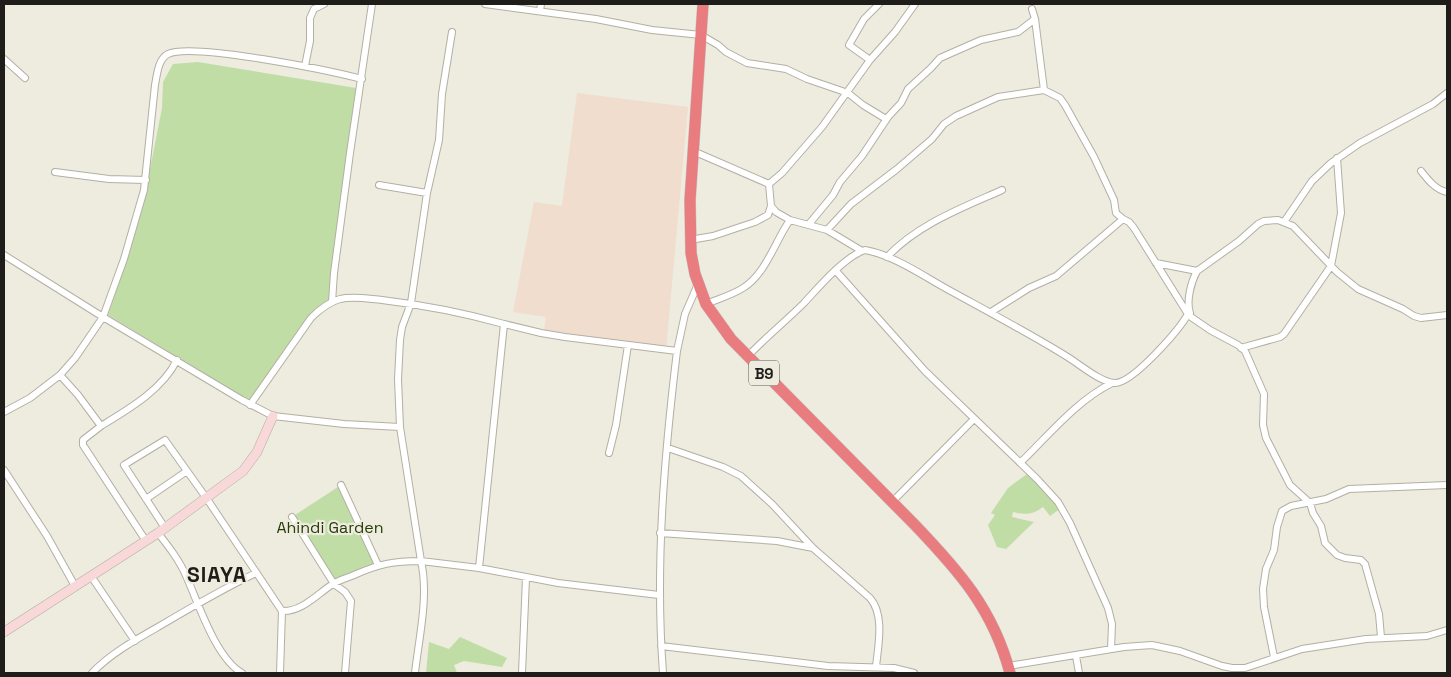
<svg xmlns="http://www.w3.org/2000/svg" width="1451" height="677" viewBox="0 0 1451 677" font-family="'Space Grotesk',sans-serif">
<style>
.medical{fill:#f0ddcd}
.green{fill:#c0dda5}
.lines{fill:none;stroke-linecap:round;stroke-linejoin:round}
.street-casing{stroke:#b3afa4;stroke-width:8}
.secondary-casing{stroke:#b3afa4;stroke-width:10}
.highway-casing{stroke:#c9c9c8;stroke-width:12}
.street{stroke:#fff;stroke-width:6}
.secondary{stroke:#f8d8d8;stroke-width:9}
.highway{stroke:#e97c7e;stroke-width:11}
.labels{text-anchor:middle;dominant-baseline:central;stroke-width:4.5;stroke-linejoin:round;paint-order:stroke}
.shield{fill:#eeebdf;stroke:#5c5b54;stroke-width:1}
.shield-label{font-size:15px;font-weight:bold;fill:#1e1d19}
.park-label{font-size:16px;fill:#263d08;stroke:#eeebdf}
.district-label{font-size:21px;font-weight:bold;letter-spacing:1px;fill:#1e1d19;stroke:#eeebdf}
</style>
<rect width="100%" height="100%" fill="#eeebdf"/>
<path class="medical" d="M 577,93 L 688,107 L 666,350 L 544,332 L 546,317 L 513,312 L 534,202 L 562,206 Z"/>
<path class="green" d="M 198,62 L 356,88 L 340,212 L 332,302 L 308,319 L 252,402 L 108,315 L 128,256 L 149,174 L 162,108 L 163,82 L 173,64 Z
M 1031,471 L 1060,509 L 1050,516 L 1043,507 C 1032,515 1026,515 1013,512 L 1012,517 L 1034,522 L 1006,549 L 997,547 L 988,525 L 995,515 L 991,513 L 1008,488 Z
M 341,485 L 376,562 L 334,584 L 292,517 Z
M 460,637 L 507,658 L 502,667 L 464,661 L 454,665 L 457,673 L 426,673 L 429,642 L 449,649 Z"/>
<g class="lines">
<defs>
<path id="street" d="M 485,4 L 596,19 L 652,30 L 701,35 L 718,45 L 726,52 L 747,63 L 786,69 L 807,79 L 848,93 L 863,105 L 886,119
M 1032,9 L 1035,19 L 1044,90
M 540,11 L 541,4
M 4,59 L 25,78
M 870,60 L 849,45 L 864,19 L 879,4
M 305,66 L 310,41 L 310,18 L 314,9 L 324,4
M 693,151 L 769,184
M 1421,171 C 1428,180 1436,190 1447,192
M 55,172 L 109,179 L 146,180
M 379,185 L 427,193 L 411,303 L 402,327 L 400,340 L 398,379 L 400,427
M 427,193 L 439,140 L 442,94 L 452,32
M 1284,222 L 1312,181 L 1331,163 L 1360,143 L 1433,104 L 1447,93
M 809,224 L 833,195 L 840,182 L 862,156 L 888,117 L 901,103 L 908,89 L 931,68 L 940,58 L 981,40 L 1018,32 L 1035,19
M 827,230 L 851,204 L 897,169 L 932,139 L 944,124 L 956,116 L 998,97 L 1044,90 L 1060,98 L 1065,105 L 1094,157 L 1114,200 L 1116,213 L 1123,219 L 1129,222 L 1134,228 L 1186,311 L 1191,317 L 1210,330 L 1238,345 L 1245,351 L 1264,394 L 1263,425 L 1266,438 L 1290,485 L 1310,503 L 1313,513 L 1321,526 L 1325,543 L 1337,555 L 1345,558 L 1361,560 L 1365,564 L 1379,614 L 1381,637
M 690,240 L 713,236 L 755,222 L 768,215 L 771,206
M 862,251 L 827,230 L 790,220 L 776,212 L 771,206 L 769,184 L 782,173 L 822,127 L 870,60 L 895,32 L 915,4
M 4,255 L 103,317 L 242,400 L 273,416 L 344,424 L 400,427 L 421,561 L 479,568 L 558,583 L 659,595
M 887,257 C 918,224 962,208 1002,190
M 1156,263 L 1197,271
M 836,271 L 925,371 L 1037,479 L 1058,502 L 1070,523 L 1108,608 L 1112,624 L 1111,649
M 332,302 L 334,273 L 350,153 L 372,4
M 706,304 C 718,299 732,295 743,288 C 766,274 775,241 790,220
M 991,312 L 1029,288 L 1056,276 L 1123,219
M 1190,313 C 1186,301 1191,282 1197,271 L 1239,241 L 1258,224 L 1264,221 L 1278,220 L 1293,226 L 1337,272 L 1358,289 L 1403,309 L 1414,316 L 1421,318 L 1447,315
M 1241,348 L 1280,337 L 1284,334 L 1331,266 L 1341,213 L 1337,158
M 748,356 C 766,337 786,321 804,303 C 818,288 845,256 865,250 C 893,255 922,275 947,289 C 987,311 1027,332 1066,356 C 1078,363 1101,383 1115,383 C 1133,383 1179,330 1188,314
M 60,375 L 78,395 L 101,426 L 83,440 L 83,445 L 146,541
M 250,405 L 311,318 C 319,310 329,302 340,299 C 354,296 369,299 382,300 C 424,305 464,313 504,324
M 4,412 L 30,398 L 60,375 L 75,358 L 103,317 L 124,259 L 144,190 L 155,85 C 157,75 158,59 168,54 C 192,42 331,71 362,79
M 101,426 C 129,409 162,390 177,360
M 668,448 L 723,467 L 741,476 L 772,504 L 813,548 L 870,598 C 885,615 878,646 876,667
M 609,453 L 616,425 L 628,345
M 1020,463 C 1049,435 1076,401 1112,383
M 4,470 L 47,536 L 75,586
M 341,485 L 378,565
M 146,499 L 187,471
M 892,502 L 974,419
M 292,517 L 334,584 L 345,592 L 351,601 L 345,673
M 165,528 L 124,465 L 165,440 L 207,499 L 282,611 C 302,612 317,594 333,584 C 339,580 347,578 354,575 C 379,564 393,561 421,561 C 429,596 419,637 415,673
M 158,533 C 169,547 180,561 187,578 C 199,605 216,658 242,673
M 660,533 L 777,541 L 813,548
M 479,568 L 504,324 L 541,333 L 565,337 L 677,351 L 685,314 L 698,284
M 91,576 L 135,641
M 661,646 L 828,666 L 894,668 L 914,673
M 1076,656 L 1079,673
M 1274,657 L 1264,607 L 1263,589 L 1266,569 L 1274,550 L 1277,527 L 1282,511 L 1291,506 L 1326,499 L 1349,489 L 1447,485
M 1008,666 L 1124,647 L 1152,645 L 1180,651 L 1222,666 L 1232,668 L 1245,668 L 1302,649 L 1366,639 L 1427,636 L 1447,630
M 92,673 C 110,654 135,640 158,627 C 190,608 222,589 256,573
M 280,673 L 282,611
M 522,673 L 526,578
M 663,673 C 655,566 664,458 677,351"/>
<path id="secondary" d="M 4,632 L 158,533 L 243,471 L 257,452 L 273,416"/>
<path id="highway" d="M 703,4 L 690,200 L 691,253 L 695,274 L 706,304 L 731,339 L 914,524 C 959,571 993,609 1010,673"/>
</defs>
<use href="#street" class="street-casing"/>
<use href="#secondary" class="secondary-casing"/>
<use href="#highway" class="highway-casing"/>
<use href="#street" class="street"/>
<use href="#secondary" class="secondary"/>
<use href="#highway" class="highway"/>
</g>
<g class="labels">
<rect class="shield" x="749" y="360.5" width="30" height="25" rx="4"/>
<g class="shield-label">
<text x="764" y="373">B9</text>
</g>
<g class="park-label">
<text x="330" y="527">Ahindi Garden</text>
</g>
<g class="district-label">
<text x="217" y="574">SIAYA</text>
</g>
</g>
<rect width="1451" height="677" fill="none" stroke="#1e1d19" stroke-width="10"/>
</svg>
